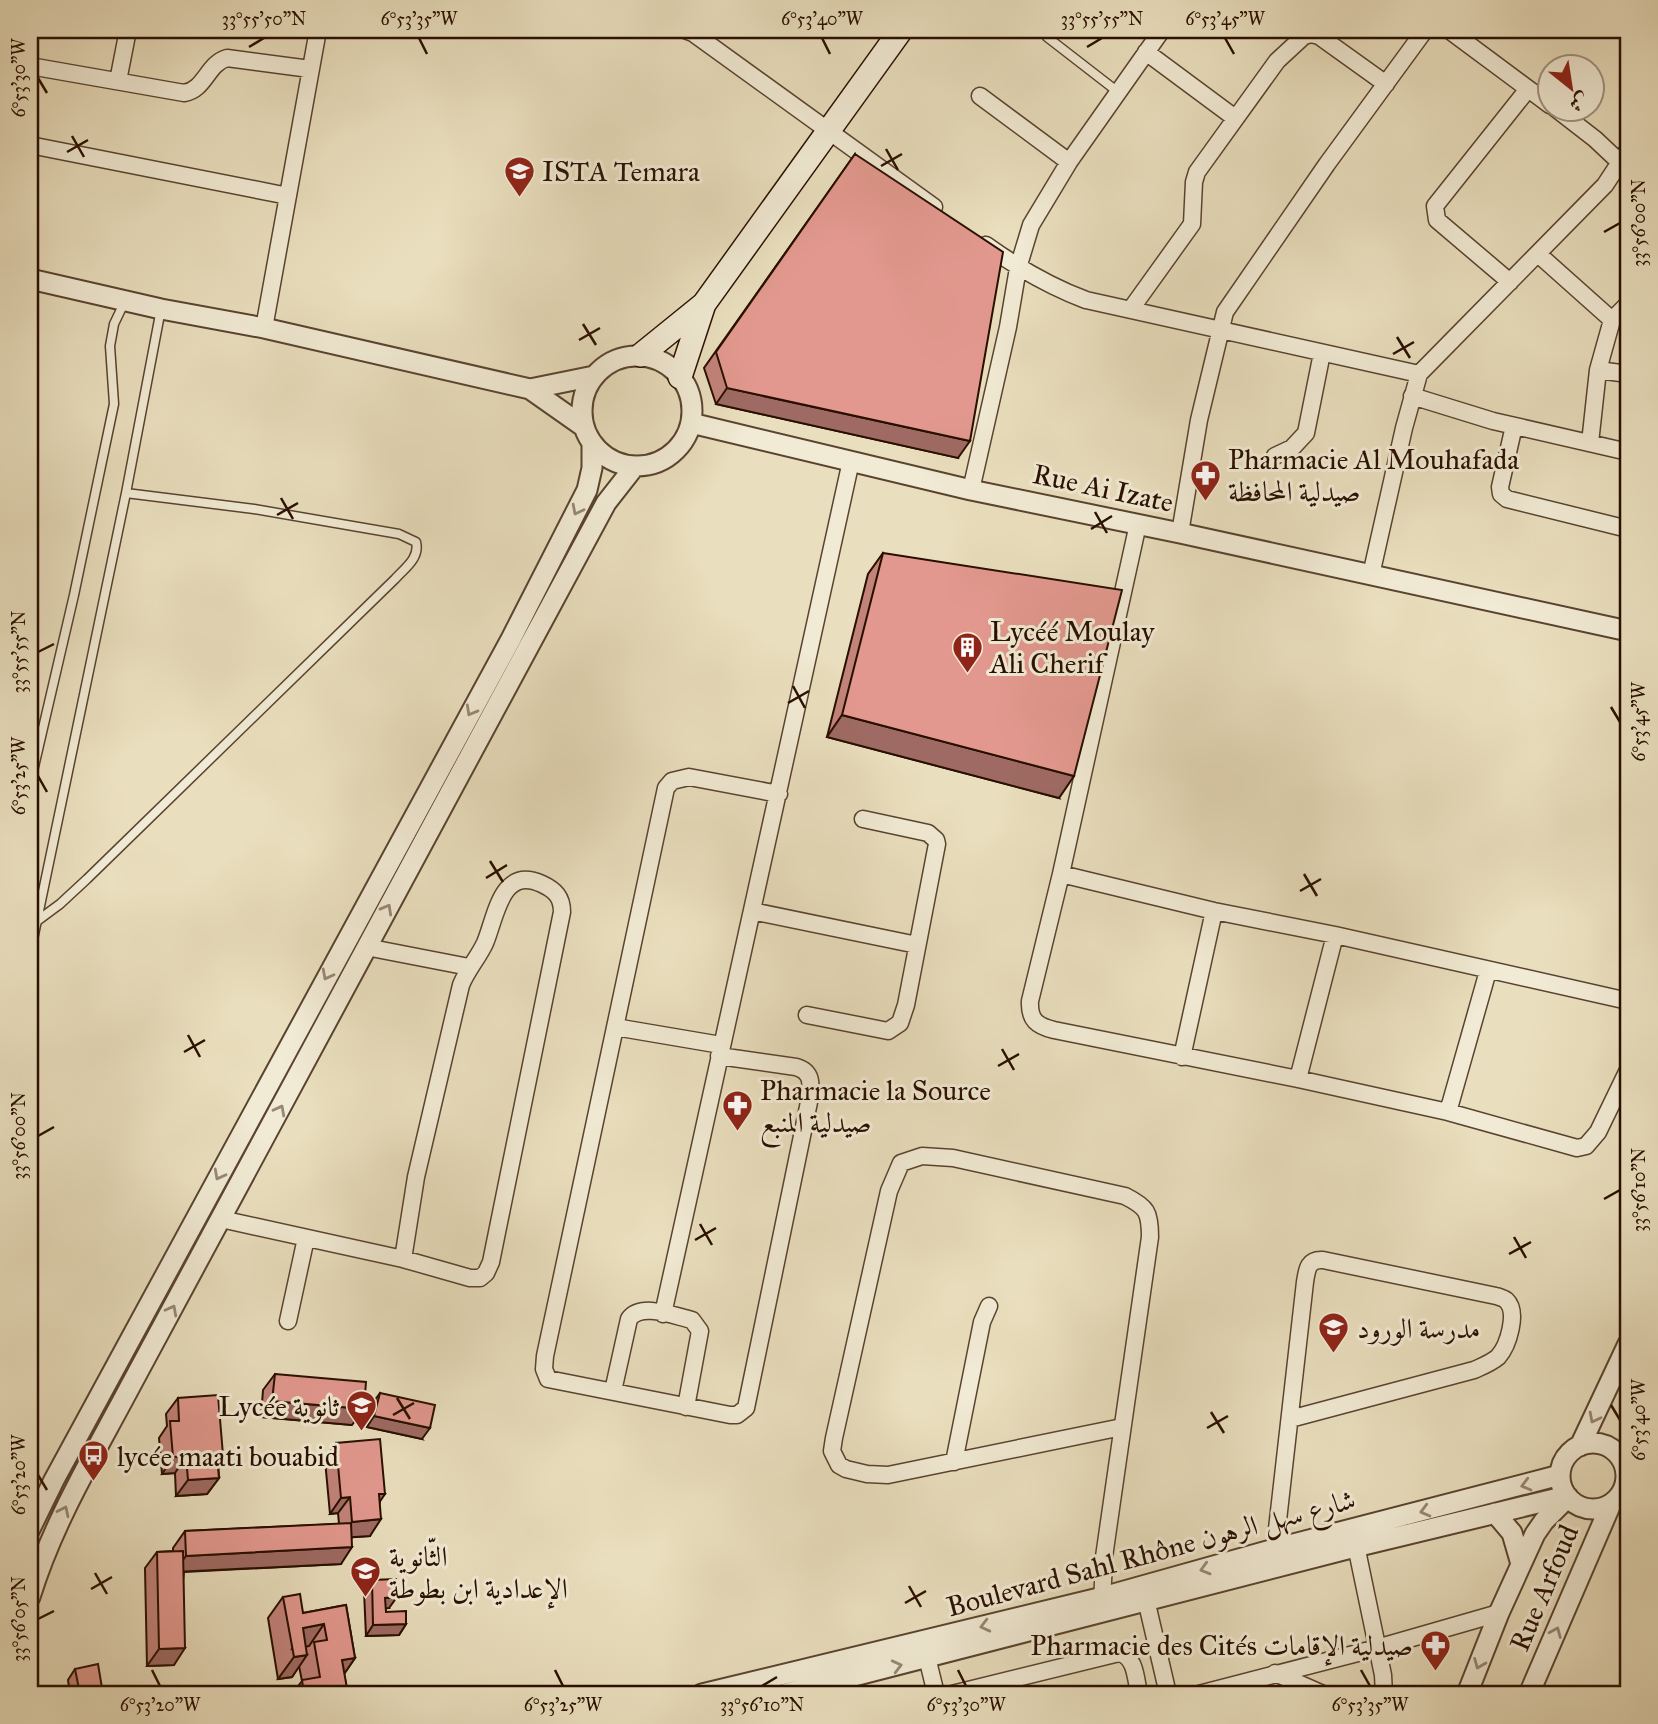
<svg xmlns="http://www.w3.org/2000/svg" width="1658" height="1724" viewBox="0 0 1658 1724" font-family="'IM FELL Great Primer',Amiri,serif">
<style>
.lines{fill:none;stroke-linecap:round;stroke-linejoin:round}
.service-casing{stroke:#59432f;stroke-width:11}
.minor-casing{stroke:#59432f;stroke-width:19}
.tertiary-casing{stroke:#59432f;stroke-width:23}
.secondary-casing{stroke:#290f00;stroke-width:26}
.service{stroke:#f1ead4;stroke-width:8}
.minor{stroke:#f1ead4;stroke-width:16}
.tertiary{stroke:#f1ead4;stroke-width:19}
.secondary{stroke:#f1ead4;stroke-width:23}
.wall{fill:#c2837a;stroke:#290f00;stroke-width:2}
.shaded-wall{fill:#9e6a63;stroke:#290f00;stroke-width:2}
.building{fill:#e2988e;stroke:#290f00;stroke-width:2}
.oneway{stroke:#978775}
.ticks{fill:none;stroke:#290f00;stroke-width:2.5}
.labels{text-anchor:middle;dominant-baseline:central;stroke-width:6;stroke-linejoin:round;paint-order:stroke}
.poi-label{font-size:28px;fill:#290f00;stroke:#f1ead4;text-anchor:start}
.street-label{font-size:28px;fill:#290f00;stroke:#f1ead4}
.neatline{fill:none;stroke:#290f00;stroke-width:2.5}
.ticks-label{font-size:18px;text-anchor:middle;fill:#290f00}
</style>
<rect width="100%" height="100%" fill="#e9debd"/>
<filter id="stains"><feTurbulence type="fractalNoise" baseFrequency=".00286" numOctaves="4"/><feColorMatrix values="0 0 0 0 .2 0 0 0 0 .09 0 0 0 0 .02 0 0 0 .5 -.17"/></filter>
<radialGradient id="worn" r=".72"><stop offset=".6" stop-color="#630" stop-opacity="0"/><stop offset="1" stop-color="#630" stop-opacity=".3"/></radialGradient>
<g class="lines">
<defs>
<path id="service" d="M 1047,37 L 1118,92
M 30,784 L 74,595 L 114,404 L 110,346 L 114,324 L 125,301
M 37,921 L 60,904 L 87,879 L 395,579 C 405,568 420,558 416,542 L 399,534 L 254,509 L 126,493
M 30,954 L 126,493 L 161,309"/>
<path id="minor" d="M 685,30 L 693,33 L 934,207
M 1449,30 L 1550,105
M 1146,52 L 1235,118
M 30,66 L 184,93 C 205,90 207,64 227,58 L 310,69
M 118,81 L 128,30
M 980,96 L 1069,162
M 1555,108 L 1595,139 L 1628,170
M 30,145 L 288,196
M 986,245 C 1018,268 1049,286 1086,300 L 1419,374
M 1538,254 L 1612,320 L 1628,304
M 1510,282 L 1437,220 L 1435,206 L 1528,89
M 1131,309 L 1192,224 L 1194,182 L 1197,172 L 1277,61 L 1304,36 L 1311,34 L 1319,36 L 1386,84
M 264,328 L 318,30
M 1598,370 L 1628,374
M 1412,396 L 1493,421 L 1628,452
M 1514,426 L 1500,487 L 1501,494 L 1507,499 L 1628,529
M 1590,443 L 1598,370 L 1612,320
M 1275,456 L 1292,448 L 1306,433 L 1322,353
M 971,490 L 1008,327 L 1018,268 L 1031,225 L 1069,162 L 1162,30
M 1138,524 L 1061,874 L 1030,1001 C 1029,1020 1037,1026 1054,1030 L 1298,1079 L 1448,1112 L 1577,1148 L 1586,1146 L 1598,1132 L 1628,1070
M 1180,533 L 1199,420 L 1225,312 L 1327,164 L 1425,30
M 1371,575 L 1404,428 L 1419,374 L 1605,185 L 1628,150
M 1061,874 L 1214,911 L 1335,935 L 1628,1001
M 752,911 L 917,945
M 366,947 L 469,967
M 807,1015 L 888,1031 L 900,1023 L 906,1005 L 937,844 L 936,840 L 928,833 L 863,819
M 615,1027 L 721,1045
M 719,1056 L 796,1067 C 814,1072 811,1086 809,1102 L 746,1408 L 737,1415 L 730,1415 L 548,1379 L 544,1369 L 545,1356 L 666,788 L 672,781 L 689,777 L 779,794
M 1182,1057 L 1214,911
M 1298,1079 L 1335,935
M 1448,1112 L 1488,971
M 221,1219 L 403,1259 L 470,1278 L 480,1278 L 486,1273 L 491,1262 L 562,912 C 562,897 555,890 542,884 C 501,865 496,917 485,943 C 478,958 467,970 461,985 L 416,1177 L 403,1259
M 663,1314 L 851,461
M 288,1321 L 306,1238
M 613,1391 L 629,1319 C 641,1302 674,1316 692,1320 L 700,1331 L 686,1407
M 954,1462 L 982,1322 L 989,1306
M 1354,1536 L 1383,1675 L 1384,1694
M 1280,1558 L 1277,1529 L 1305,1282 C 1307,1269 1308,1259 1323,1260 L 1496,1296 C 1497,1296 1505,1299 1506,1300 C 1519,1312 1508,1346 1498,1357 C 1491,1363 1483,1366 1474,1370 L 1290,1419
M 1144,1591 L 1168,1694
M 1102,1606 L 1104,1557 L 1150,1237 C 1150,1212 1147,1207 1125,1196 L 953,1158 L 922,1156 L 901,1163 L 889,1191 L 834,1438 L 832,1451 L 839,1465 L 846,1469 L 867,1474 L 888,1475 L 1122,1427
M 924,1645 L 936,1694
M 1275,1673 L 1323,1694
M 952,1694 L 1119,1653 C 1136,1656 1136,1681 1139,1694
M 1199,1694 L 1377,1648 L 1499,1613"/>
<path id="tertiary" d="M 30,279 L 161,309 L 264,328 L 530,389 L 584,427
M582 411a55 55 0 1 1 110 0a55 55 0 1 1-110 0Z
M 530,389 L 594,376
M 691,423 L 971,490 L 1180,533 L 1628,631
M1560 1476a33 33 0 1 1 66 0a33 33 0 1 1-66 0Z
M 1580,1446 L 1628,1344
M 1495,1513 L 1512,1533 L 1521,1564
M 30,1529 L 54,1480 L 511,639 L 587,490 L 592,468 L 592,444
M 30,1597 C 53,1522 94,1455 131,1385 L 606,503 L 635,466
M 702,1694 L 1103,1597 L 1278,1548 L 1560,1475
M 784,1694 L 1355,1547 L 1567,1496
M 1467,1694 L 1499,1613 L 1535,1534 L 1544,1521 L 1568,1497
M 1529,1694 L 1611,1504"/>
<path id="secondary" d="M 641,355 L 704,304 L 901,30
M 680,377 L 704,304"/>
</defs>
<use href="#service" class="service-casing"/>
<use href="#minor" class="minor-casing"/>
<use href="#tertiary" class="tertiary-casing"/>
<use href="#secondary" class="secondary-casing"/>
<use href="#service" class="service"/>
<use href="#minor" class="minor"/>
<use href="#tertiary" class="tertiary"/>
<use href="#secondary" class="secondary"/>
</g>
<path class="wall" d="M 855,154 L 958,458 L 716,404 L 704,368 Z
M 883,553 L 1059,798 L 827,737 L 868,574 Z
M 275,1374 L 352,1425 L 261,1417 L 263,1390 Z
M 380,1393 L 422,1439 L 367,1427 L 372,1404 Z
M 178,1398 L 218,1462 L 219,1478 L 207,1494 L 176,1496 L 175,1473 L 162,1474 L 159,1438 L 167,1426 L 166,1414 Z
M 336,1443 L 380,1502 L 370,1536 L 352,1537 L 341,1564 L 184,1572 L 174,1665 L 147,1666 L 145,1568 L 157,1552 L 173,1551 L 173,1548 L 185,1531 L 339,1524 L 338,1513 L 330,1514 L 325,1460 Z
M 372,1580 L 389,1608 L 385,1608 L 386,1612 L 406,1624 L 399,1635 L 366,1636 L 364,1591 Z
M 283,1597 L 303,1613 L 346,1605 L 355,1658 L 344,1674 L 348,1694 L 292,1694 L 302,1681 L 299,1666 L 292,1677 L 278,1679 L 268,1618 Z
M 75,1669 L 103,1694 L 70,1694 L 68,1680 Z"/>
<path class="shaded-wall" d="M 727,388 L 970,441 L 958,458 L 716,404 Z
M 842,715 L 1074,776 L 1059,798 L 827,737 Z
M 272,1401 L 364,1409 L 352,1425 L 261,1417 Z
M 374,1416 L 430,1428 L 422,1439 L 367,1427 Z
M 186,1456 L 175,1473 L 162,1474 L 173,1457 Z
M 219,1478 L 207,1494 L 176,1496 L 188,1480 Z
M 379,1494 L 385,1494 L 374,1510 Z
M 350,1497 L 338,1513 L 330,1514 L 341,1498 Z
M 381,1519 L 370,1536 L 340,1538 L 352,1522 Z
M 352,1547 L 341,1564 L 174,1572 L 186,1556 Z
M 397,1597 L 389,1608 L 377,1609 L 385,1598 Z
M 324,1624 L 309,1646 L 292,1649 L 303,1628 Z
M 406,1624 L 399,1635 L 366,1636 L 373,1625 Z
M 185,1648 L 174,1665 L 147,1666 L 159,1649 Z
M 307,1655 L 292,1677 L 278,1679 L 294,1657 Z
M 355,1658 L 340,1680 L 342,1660 Z"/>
<path class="building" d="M 855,154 L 1003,252 L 970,441 L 727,388 L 716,352 Z
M 883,553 L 1122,590 L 1074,776 L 842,715 Z
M 275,1374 L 366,1382 L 364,1409 L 272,1401 Z
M 380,1393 L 435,1405 L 430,1428 L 374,1416 Z
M 218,1395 L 223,1455 L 217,1456 L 219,1478 L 188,1480 L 186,1456 L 173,1457 L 170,1421 L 179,1421 L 178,1398 Z
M 380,1439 L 385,1494 L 379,1494 L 381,1519 L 352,1522 L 350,1497 L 341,1498 L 336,1443 Z
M 351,1523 L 352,1547 L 186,1556 L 185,1531 Z
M 183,1551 L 185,1648 L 159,1649 L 157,1552 Z
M 396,1579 L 397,1597 L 385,1598 L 386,1612 L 406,1611 L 406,1624 L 373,1625 L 372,1580 Z
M 300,1594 L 303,1613 L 346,1605 L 355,1658 L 342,1660 L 348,1694 L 304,1694 L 302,1680 L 320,1677 L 314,1642 L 327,1640 L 324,1624 L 303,1628 L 307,1655 L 294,1657 L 283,1597 Z
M 98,1664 L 103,1694 L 80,1694 L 75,1669 Z"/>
<defs><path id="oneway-chevron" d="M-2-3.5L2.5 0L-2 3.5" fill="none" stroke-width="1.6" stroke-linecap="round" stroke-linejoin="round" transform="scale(1.75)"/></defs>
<g class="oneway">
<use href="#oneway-chevron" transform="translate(577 510) rotate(117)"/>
<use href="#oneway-chevron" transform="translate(471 711) rotate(119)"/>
<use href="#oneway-chevron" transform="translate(387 909) rotate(-61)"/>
<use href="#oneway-chevron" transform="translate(327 975) rotate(118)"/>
<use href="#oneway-chevron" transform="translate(280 1110) rotate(-62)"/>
<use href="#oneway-chevron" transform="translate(219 1175) rotate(118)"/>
<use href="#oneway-chevron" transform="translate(172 1310) rotate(-62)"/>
<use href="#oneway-chevron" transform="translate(1594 1418) rotate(117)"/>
<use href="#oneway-chevron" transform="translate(1526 1485) rotate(165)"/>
<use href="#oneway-chevron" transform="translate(64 1511) rotate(-64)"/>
<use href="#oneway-chevron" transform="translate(1425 1511) rotate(165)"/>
<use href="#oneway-chevron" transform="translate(1205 1569) rotate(164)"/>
<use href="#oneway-chevron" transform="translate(985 1626) rotate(166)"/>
<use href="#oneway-chevron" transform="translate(1556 1632) rotate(-67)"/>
<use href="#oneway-chevron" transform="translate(1479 1664) rotate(112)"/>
<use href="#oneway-chevron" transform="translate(897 1666) rotate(-14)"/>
</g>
<path class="ticks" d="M 419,38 L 427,54M 822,38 L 830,54M 1225,38 L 1234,54M 249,47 L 264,38M 1087,47 L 1102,38M 38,78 L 47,93M 72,136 L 84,157M 886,149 L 898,170M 67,152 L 88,140M 881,166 L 902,154M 1604,232 L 1620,223M 583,324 L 596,345M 1397,337 L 1410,358M 579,340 L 600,328M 1393,354 L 1414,342M 281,498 L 293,519M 1095,512 L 1107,533M 277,515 L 298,503M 1091,529 L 1112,516M 38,652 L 54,644M 793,686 L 805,708M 788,703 L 809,691M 1611,707 L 1620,722M 38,776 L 47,792M 490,861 L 503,882M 1304,874 L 1317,896M 486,878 L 507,865M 1300,891 L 1321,879M 188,1035 L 200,1057M 1002,1049 L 1014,1070M 184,1052 L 205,1040M 998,1066 L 1019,1054M 38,1136 L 54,1127M 1604,1199 L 1620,1190M 700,1224 L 712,1245M 1514,1237 L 1526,1258M 695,1240 L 716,1228M 1509,1254 L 1531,1242M 397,1398 L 410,1419M 1611,1405 L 1620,1420M 1211,1412 L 1224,1433M 393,1415 L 414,1403M 1207,1428 L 1228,1416M 38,1475 L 47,1490M 95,1573 L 107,1594M 909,1586 L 921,1607M 91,1589 L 112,1577M 905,1603 L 926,1591M 38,1619 L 54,1611M 152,1670 L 160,1686M 555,1670 L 563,1686M 958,1670 L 966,1686M 1361,1670 L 1370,1686M 762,1686 L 777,1677"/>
<defs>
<symbol id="university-pin" viewBox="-11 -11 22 30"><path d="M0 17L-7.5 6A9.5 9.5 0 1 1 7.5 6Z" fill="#8f2418" stroke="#f1ead4"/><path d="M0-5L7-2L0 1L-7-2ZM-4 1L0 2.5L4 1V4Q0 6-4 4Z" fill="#fff"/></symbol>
<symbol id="pharmacy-pin" viewBox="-11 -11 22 30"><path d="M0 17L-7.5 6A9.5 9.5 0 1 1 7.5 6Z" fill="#8f2418" stroke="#f1ead4"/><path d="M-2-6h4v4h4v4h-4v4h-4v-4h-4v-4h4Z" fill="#fff"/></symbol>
<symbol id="building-pin" viewBox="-11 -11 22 30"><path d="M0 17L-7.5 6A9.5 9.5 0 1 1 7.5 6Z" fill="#8f2418" stroke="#f1ead4"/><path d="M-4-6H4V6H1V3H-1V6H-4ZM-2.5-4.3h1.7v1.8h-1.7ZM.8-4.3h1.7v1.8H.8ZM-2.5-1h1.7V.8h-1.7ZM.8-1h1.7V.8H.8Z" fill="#fff"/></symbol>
<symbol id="school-pin" viewBox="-11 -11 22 30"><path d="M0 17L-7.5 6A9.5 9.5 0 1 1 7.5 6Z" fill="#8f2418" stroke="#f1ead4"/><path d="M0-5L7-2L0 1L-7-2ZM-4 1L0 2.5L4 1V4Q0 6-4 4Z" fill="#fff"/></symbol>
<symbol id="bus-pin" viewBox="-11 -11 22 30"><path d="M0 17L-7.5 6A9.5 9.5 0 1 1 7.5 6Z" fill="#8f2418" stroke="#f1ead4"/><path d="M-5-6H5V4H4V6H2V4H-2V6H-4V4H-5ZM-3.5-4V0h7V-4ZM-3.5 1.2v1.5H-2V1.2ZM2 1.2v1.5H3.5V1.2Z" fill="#fff"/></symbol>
</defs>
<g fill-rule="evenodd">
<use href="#university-pin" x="502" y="154" width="35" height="47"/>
<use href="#pharmacy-pin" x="1188" y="458" width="35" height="47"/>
<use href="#building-pin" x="950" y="630" width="35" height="47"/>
<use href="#pharmacy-pin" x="720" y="1088" width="35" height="47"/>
<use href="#school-pin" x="1316" y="1310" width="35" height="47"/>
<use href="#school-pin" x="344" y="1388" width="35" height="47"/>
<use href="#bus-pin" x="76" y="1438" width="35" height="47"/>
<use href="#school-pin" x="348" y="1554" width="35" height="47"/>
<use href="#pharmacy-pin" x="1418" y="1628" width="35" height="47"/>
</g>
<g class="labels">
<g class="poi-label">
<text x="542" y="171">ISTA Temara</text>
<text x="1228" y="459">Pharmacie Al Mouhafada<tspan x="1228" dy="32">صيدلية المحافظة</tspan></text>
<text x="990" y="631">Lycéé Moulay<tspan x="990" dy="32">Ali Cherif</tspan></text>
<text x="760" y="1090">Pharmacie la Source<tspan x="760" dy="32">صيدلية المنبع</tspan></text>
<text x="1357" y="1328">مدرسة الورود</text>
<text x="339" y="1406" text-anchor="end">Lycée ثانوية</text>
<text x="117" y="1456">lycée maati bouabid</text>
<text x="389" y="1556">الثّانوية<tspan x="389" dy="32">الإعدادية ابن بطوطة</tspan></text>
<text x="1413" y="1645" text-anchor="end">Pharmacie des Cités صيدلية الإقامات</text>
</g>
<g class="street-label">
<text transform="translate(1103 488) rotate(12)">Rue Ai Izate</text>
<text transform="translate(1151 1553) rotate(-15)">Boulevard Sahl Rhône شارع سهل الرهون</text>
<text transform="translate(1544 1588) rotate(-67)">Rue Arfoud</text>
</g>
</g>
<rect width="1658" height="1724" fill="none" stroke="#e9debd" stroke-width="77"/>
<g transform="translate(1571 88) rotate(150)"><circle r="33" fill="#f1ead4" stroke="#a1927f" stroke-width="2"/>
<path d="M0-5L12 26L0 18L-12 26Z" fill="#8f2418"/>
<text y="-10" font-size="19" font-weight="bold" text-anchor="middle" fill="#290f00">ش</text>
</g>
<rect x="38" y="38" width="1582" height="1648" class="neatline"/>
<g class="ticks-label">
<text x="264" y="25">33°55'50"N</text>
<text x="419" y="25">6°53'35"W</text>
<text x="822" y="25">6°53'40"W</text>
<text x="1102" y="25">33°55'55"N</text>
<text x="1225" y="25">6°53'45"W</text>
<text transform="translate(19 78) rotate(-90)" y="6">6°53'30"W</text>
<text transform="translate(1639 223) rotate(-90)" y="6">33°56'00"N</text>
<text transform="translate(19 652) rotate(-90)" y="6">33°55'55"N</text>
<text transform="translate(1639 722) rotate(-90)" y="6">6°53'45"W</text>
<text transform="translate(19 776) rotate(-90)" y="6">6°53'25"W</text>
<text transform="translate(19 1136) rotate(-90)" y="6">33°56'00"N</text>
<text transform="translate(1639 1190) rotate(-90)" y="6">33°56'10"N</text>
<text transform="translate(1639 1420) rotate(-90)" y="6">6°53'40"W</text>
<text transform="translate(19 1475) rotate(-90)" y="6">6°53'20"W</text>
<text transform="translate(19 1619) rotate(-90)" y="6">33°56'05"N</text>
<text x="160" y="1711">6°53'20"W</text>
<text x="563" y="1711">6°53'25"W</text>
<text x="762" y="1711">33°56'10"N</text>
<text x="966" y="1711">6°53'30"W</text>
<text x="1370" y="1711">6°53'35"W</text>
</g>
<rect width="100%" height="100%" filter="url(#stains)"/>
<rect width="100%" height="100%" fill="url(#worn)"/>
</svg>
